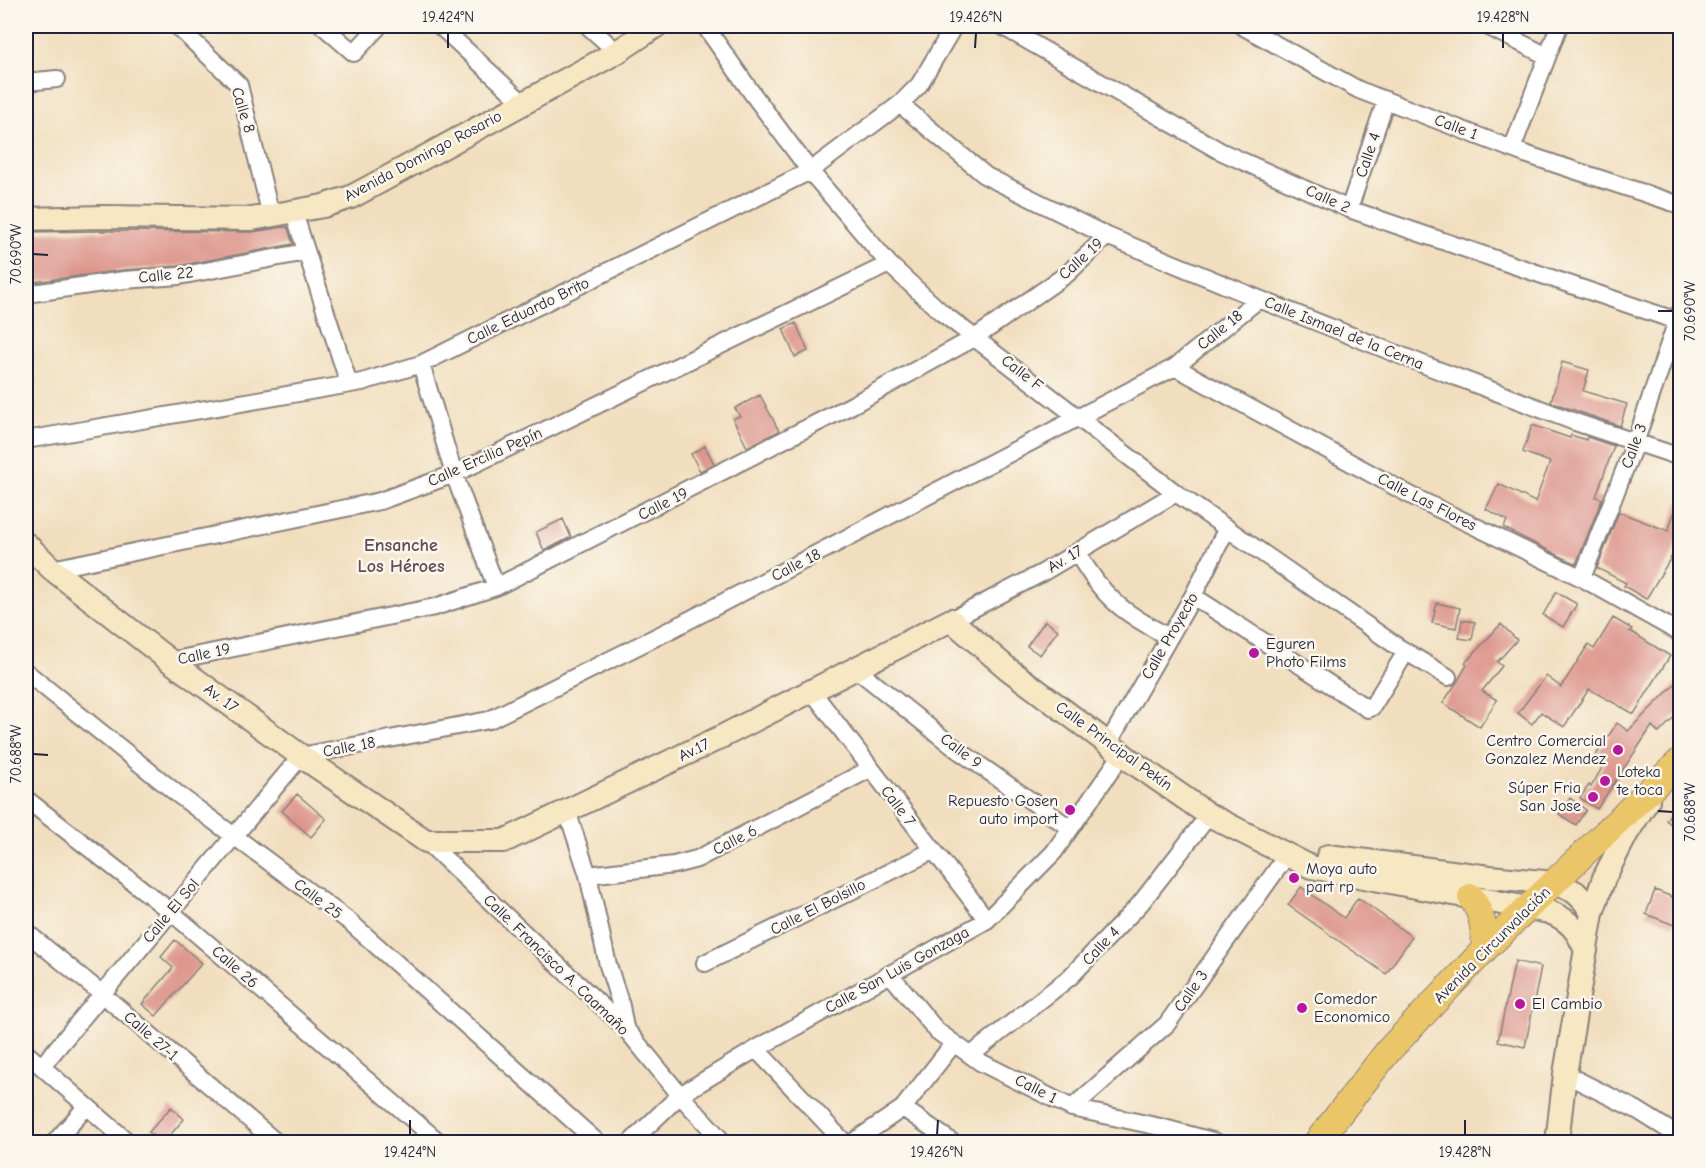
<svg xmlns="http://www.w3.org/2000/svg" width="1706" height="1168" viewBox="0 0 1706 1168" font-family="'Comic Neue',sans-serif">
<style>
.building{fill:#dd968d}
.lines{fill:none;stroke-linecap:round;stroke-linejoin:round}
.street-casing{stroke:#8a807c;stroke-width:20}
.secondary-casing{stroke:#8a807c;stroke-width:26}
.primary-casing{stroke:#8a807c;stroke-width:28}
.street{stroke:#fff;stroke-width:16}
.secondary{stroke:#f7e8c3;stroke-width:22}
.primary{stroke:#ebc669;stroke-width:26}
.ticks{fill:none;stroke:#22223b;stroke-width:2}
.poi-dot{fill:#b5179e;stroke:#fbf7ec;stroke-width:2}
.labels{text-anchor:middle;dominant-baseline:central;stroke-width:5;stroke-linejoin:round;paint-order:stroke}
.street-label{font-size:16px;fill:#22223b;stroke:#fbf7ec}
.poi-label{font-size:16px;fill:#22223b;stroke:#fbf7ec;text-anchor:start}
.neighbourhood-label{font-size:18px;font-weight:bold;fill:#634b58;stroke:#fbf7ec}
.neatline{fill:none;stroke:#22223b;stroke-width:2}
.ticks-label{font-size:15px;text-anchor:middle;fill:#22223b}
</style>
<rect width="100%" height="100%" fill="#fbf7ec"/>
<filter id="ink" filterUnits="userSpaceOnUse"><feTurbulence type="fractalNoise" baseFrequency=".0167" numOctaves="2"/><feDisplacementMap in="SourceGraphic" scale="12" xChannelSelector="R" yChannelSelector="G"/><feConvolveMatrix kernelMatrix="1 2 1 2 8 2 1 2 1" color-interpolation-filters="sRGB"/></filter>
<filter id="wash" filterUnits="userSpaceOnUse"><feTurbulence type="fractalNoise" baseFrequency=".008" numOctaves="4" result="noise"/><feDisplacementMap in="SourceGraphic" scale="24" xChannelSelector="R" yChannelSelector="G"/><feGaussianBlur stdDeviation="1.35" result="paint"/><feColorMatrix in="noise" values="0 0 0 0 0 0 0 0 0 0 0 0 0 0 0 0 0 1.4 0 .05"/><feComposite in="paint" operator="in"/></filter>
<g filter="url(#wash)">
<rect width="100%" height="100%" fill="#f1debe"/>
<g id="blocks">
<path class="building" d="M 284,227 L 288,228 L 293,244 L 178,266 L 123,270 L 26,283 L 26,232 L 102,231 L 252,232 Z
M 796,323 L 808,351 L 795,357 L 783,329 Z
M 1562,362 L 1589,370 L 1583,391 L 1627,404 L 1620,426 L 1551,402 Z
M 760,395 L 779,431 L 747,447 L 733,419 L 740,416 L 735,408 Z
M 1532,425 L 1570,438 L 1571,435 L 1586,440 L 1587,437 L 1614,446 L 1596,497 L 1602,499 L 1576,564 L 1504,528 L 1507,520 L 1486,509 L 1499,484 L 1535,502 L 1550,462 L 1523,452 Z
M 705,446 L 714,464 L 700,471 L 691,454 Z
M 1678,502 L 1680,503 L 1680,531 L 1672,556 L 1646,599 L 1624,586 L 1626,583 L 1597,568 L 1619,512 L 1668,531 Z
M 563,519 L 571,537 L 544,551 L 536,532 Z
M 1556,592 L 1577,604 L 1563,627 L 1543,615 Z
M 1437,603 L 1460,608 L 1456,628 L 1432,623 Z
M 1613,618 L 1632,629 L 1630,631 L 1670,656 L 1634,714 L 1589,689 L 1564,727 L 1541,712 L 1532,724 L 1518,713 L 1546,676 L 1561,687 L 1588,645 L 1594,649 Z
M 1462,620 L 1475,622 L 1472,640 L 1459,638 Z
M 1045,621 L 1058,630 L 1040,655 L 1027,646 Z
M 1501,624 L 1517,640 L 1497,662 L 1502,666 L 1482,691 L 1497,700 L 1480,727 L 1443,703 L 1457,682 L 1467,665 L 1465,663 Z
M 1680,679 L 1680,711 L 1659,733 L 1652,726 L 1597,809 L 1580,798 L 1589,785 L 1591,787 L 1604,764 L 1594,758 L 1617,723 L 1628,731 Z
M 297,794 L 326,819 L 311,837 L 282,811 Z
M 1570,798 L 1586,810 L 1576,825 L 1559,814 Z
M 1680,801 L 1680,831 L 1666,820 Z
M 1301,887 L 1344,918 L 1358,898 L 1412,937 L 1386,974 L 1288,905 Z
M 1655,890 L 1680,900 L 1680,909 L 1674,925 L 1646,914 Z
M 175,940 L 202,963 L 156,1016 L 142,1004 L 173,968 L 161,957 Z
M 1515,961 L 1541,967 L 1525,1047 L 1498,1041 Z
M 171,1107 L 184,1119 L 163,1143 L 161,1143 L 149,1132 Z"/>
</g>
</g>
<g filter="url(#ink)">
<use href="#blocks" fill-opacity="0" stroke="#8a807c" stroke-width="1.5"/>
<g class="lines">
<defs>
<path id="street" d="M 177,26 L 239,85 L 271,216
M 323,26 L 354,53 L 379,26
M 440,26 L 523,103
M 588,26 L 617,52
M 705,26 L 752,93 L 810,171 L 889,264 L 941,312 L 1176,493 L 1398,647 L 1448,677
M 1002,26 L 1220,151 L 1349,209 L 1677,321
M 1242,26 L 1359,90 L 1525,154 L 1680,205
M 1487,26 L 1547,56
M 26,82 L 57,79
M 900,104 L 986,176 L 1107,236 L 1259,299 L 1430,367 L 1575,422 L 1680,457
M 1512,149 L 1559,26
M 1349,209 L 1386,100
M 294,213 L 349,384
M 26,294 L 124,280 L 179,276 L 306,252
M 421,364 L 454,474 L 496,587
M 1175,367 L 1412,496 L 1582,578 L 1680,633
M 26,440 L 362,382 L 421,364 L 810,171 L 900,104 L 919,85 L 954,26
M 1077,552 C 1103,598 1123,613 1169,637
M 52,569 L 380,501 L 454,474 L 889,264
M 1582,578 L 1635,443 L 1680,312
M 1193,596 L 1368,709 L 1372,707 L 1406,652
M 951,620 L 1042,573 L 1176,493
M 170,661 L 435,607 L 496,587 L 852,405 L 976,337 L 1067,274 L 1107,236
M 855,668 L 955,748 L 1070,828
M 26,672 L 180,796 L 350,922 L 597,1142
M 811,690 L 987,920
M 1109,742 L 1193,596 L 1227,528
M 26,799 L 170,911 L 439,1142
M 567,811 L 588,875 L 608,965 L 621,1006 L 625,1028
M 426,841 L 625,1028 L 680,1095 L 723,1142
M 588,875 L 674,865 L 697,859 L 870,769
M 26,932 L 101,993 L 276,1142
M 705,963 L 932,851
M 890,974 L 937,1031 L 980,1062 L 1072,1108 L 1160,1127 L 1216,1142
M 756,1049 L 844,1142
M 26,1053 L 128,1142
M 971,1055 L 1070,977 L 1140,904 L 1209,815
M 42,1066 L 301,756 L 489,720 L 670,630 L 1175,367 L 1259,299
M 1565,1074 L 1637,1110 L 1680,1137
M 903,1108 L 952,1142
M 1072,1108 L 1167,1024 L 1287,855
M 55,1142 L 86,1107
M 631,1142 L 680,1095 L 756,1049 L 987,920 L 1054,852 L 1123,753
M 853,1142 L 903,1108 L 954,1043"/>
<path id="secondary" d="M 26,219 L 102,217 L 252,219 L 323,206 L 351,197 L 381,181 L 617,52 L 656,26
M 26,544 L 52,569 L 170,661 L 301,756 L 426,841 L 504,841 L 717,739 L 951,620 L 1007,668 L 1134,763 L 1209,815 L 1311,867 L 1549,912 C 1570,920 1578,931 1586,951
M 1328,856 L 1490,877 L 1555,883 L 1575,892 L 1584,901 L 1592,913
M 1557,1142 L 1565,1074 L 1592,913 L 1604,878 L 1627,833 L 1648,800"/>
<path id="primary" d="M 1471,897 C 1483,915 1484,927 1485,949
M 1317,1142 L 1389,1050 L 1485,949 L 1680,761"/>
</defs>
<use href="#street" class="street-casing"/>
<use href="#secondary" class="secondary-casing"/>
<use href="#primary" class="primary-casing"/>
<use href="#street" class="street"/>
<use href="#secondary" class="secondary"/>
<use href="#primary" class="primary"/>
</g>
</g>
<path class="ticks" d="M 448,48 L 448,33M 975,48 L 976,33M 1503,48 L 1503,33M 33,254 L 48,255M 1658,311 L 1673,311M 33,754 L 48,755M 1658,811 L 1673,812M 410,1135 L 410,1120M 937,1135 L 938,1120M 1465,1135 L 1465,1120"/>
<g class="poi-dot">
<circle cx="1254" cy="653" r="6"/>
<circle cx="1618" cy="750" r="6"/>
<circle cx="1605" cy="781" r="6"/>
<circle cx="1593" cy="797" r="6"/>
<circle cx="1070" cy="810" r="6"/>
<circle cx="1294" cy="878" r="6"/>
<circle cx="1520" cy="1004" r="6"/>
<circle cx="1302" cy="1008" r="6"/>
</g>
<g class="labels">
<g class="street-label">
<text transform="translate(243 110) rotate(73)">Calle 8</text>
<text transform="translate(1456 127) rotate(21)">Calle 1</text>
<text transform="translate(1368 155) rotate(-71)">Calle 4</text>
<text transform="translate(423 156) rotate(-28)">Avenida Domingo Rosario</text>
<text transform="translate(1328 199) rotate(24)">Calle 2</text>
<text transform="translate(1081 259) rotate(-42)">Calle 19</text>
<text transform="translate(166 275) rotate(-6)">Calle 22</text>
<text transform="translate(528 311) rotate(-26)">Calle Eduardo Brito</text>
<text transform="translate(1220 330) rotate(-39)">Calle 18</text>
<text transform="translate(1344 333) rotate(22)">Calle Ismael de la Cerna</text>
<text transform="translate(1022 373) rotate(38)">Calle F</text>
<text transform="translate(1634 446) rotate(-70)">Calle 3</text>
<text transform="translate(485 457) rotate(-24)">Calle Ercilia Pepín</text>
<text transform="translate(1427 502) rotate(27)">Calle Las Flores</text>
<text transform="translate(663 504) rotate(-27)">Calle 19</text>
<text transform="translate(1065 559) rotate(-31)">Av. 17</text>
<text transform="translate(796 565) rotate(-27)">Calle 18</text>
<text transform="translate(1170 636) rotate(-60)">Calle Proyecto</text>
<text transform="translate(204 654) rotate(-12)">Calle 19</text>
<text transform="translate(221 698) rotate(36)">Av. 17</text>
<text transform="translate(1114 746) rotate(36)">Calle Principal Pekín</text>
<text transform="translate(349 747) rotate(-11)">Calle 18</text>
<text transform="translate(694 750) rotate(-26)">Av.17</text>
<text transform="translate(961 751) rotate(37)">Calle 9</text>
<text transform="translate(898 806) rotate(53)">Calle 7</text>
<text transform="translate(735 840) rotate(-27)">Calle 6</text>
<text transform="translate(318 899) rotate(37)">Calle 25</text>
<text transform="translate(818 907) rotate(-27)">Calle El Bolsillo</text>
<text transform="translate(171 911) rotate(-50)">Calle El Sol</text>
<text transform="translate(1492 945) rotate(-45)">Avenida Circunvalación</text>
<text transform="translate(1101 946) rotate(-47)">Calle 4</text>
<text transform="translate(556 965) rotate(44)">Calle. Francisco A. Caamaño</text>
<text transform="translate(235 967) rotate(41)">Calle 26</text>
<text transform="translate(897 970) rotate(-29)">Calle San Luis Gonzaga</text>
<text transform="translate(1191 991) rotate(-55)">Calle 3</text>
<text transform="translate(151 1036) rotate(41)">Calle 27-1</text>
<text transform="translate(1036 1089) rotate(27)">Calle 1</text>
</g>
<g class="poi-label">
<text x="1266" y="644">Eguren<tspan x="1266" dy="18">Photo Films</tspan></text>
<text x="1606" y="741" text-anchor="end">Centro Comercial<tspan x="1606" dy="18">Gonzalez Mendez</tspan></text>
<text x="1617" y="772">Loteka<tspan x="1617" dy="18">te toca</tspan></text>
<text x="1581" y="788" text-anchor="end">Súper Fria<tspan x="1581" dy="18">San Jose</tspan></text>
<text x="1058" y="801" text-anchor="end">Repuesto Gosen<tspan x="1058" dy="18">auto import</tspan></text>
<text x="1306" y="869">Moya auto<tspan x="1306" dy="18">part rp</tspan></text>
<text x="1314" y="999">Comedor<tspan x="1314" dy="18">Economico</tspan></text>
<text x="1532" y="1004">El Cambio</text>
</g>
<g class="neighbourhood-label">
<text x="401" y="545">Ensanche<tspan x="401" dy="21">Los Héroes</tspan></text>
</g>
</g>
<rect width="1706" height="1168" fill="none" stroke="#fbf7ec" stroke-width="66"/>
<rect x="33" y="33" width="1640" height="1102" class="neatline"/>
<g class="ticks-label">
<text x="448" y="22">19.424°N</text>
<text x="976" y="22">19.426°N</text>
<text x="1503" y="22">19.428°N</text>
<text transform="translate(16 254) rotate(-90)" y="5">70.690°W</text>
<text transform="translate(1690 311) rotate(-90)" y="5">70.690°W</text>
<text transform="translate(16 754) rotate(-90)" y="5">70.688°W</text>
<text transform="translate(1690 812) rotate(-90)" y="5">70.688°W</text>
<text x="410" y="1157">19.424°N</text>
<text x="937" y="1157">19.426°N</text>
<text x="1465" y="1157">19.428°N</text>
</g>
</svg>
